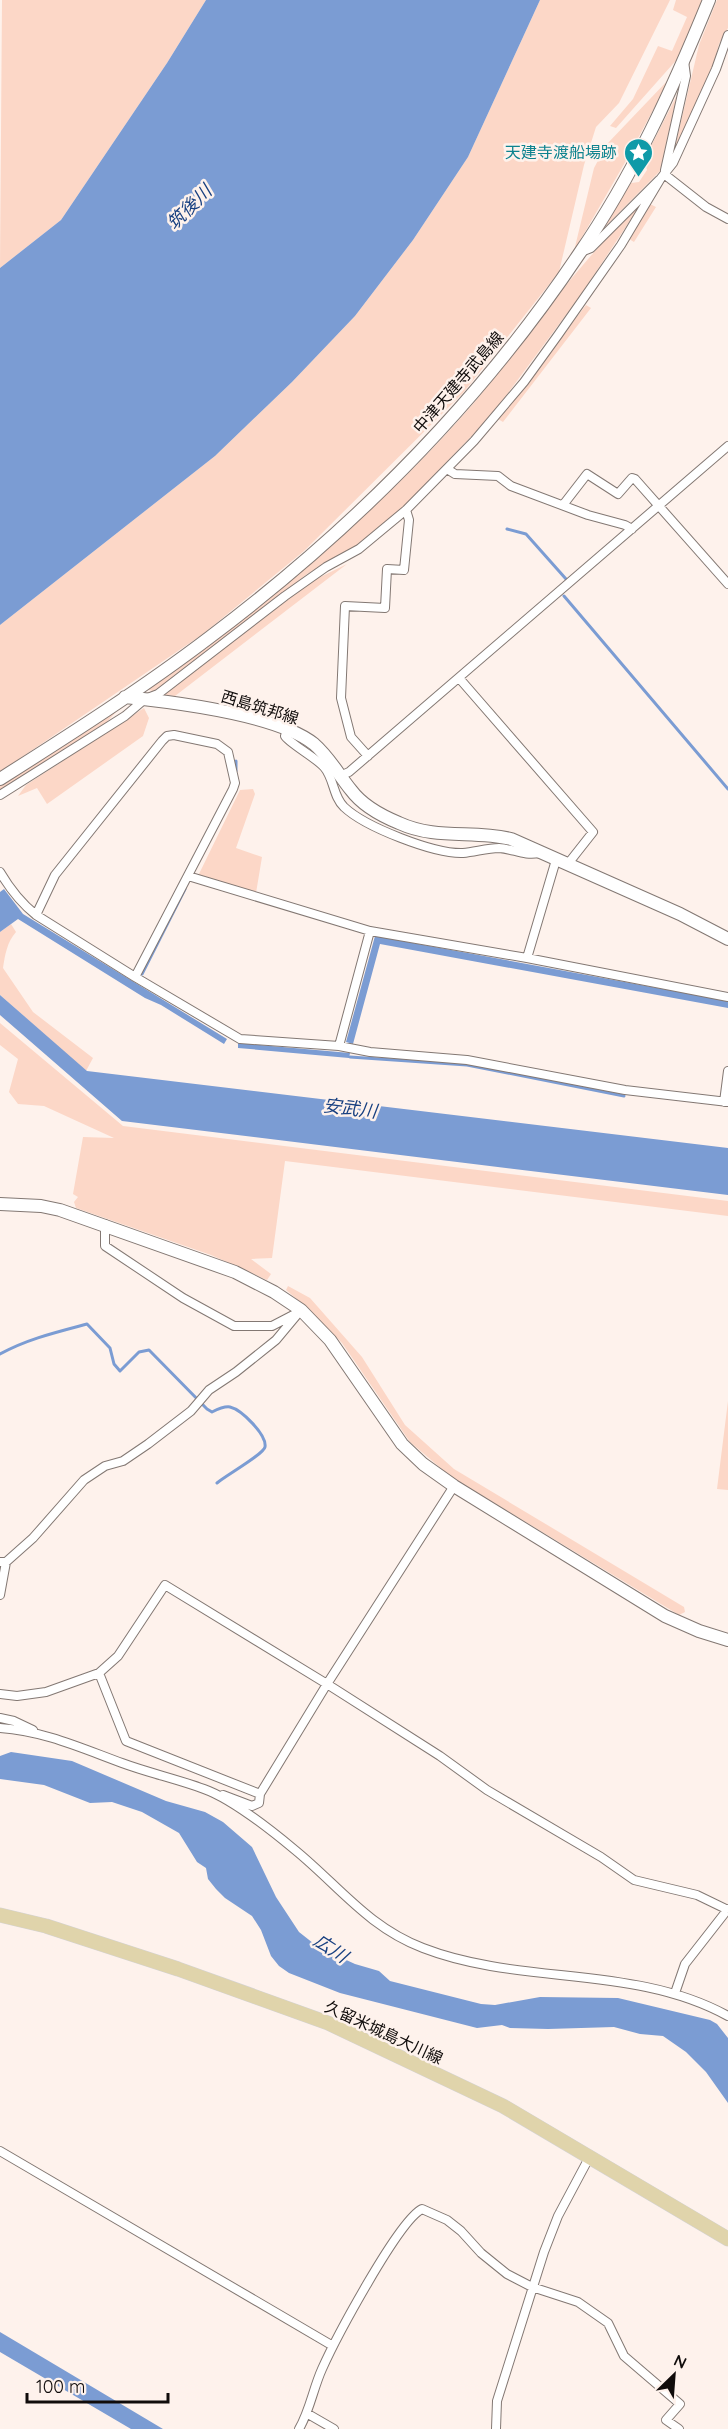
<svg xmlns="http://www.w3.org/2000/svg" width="728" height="2429" viewBox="0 0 728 2429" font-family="Quicksand,'Noto Sans JP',sans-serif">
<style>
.green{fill:#fcd7c7}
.water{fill:#7b9cd3}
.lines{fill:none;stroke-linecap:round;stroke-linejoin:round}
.stream{stroke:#7b9cd3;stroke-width:3}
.street-casing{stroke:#837873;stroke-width:10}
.secondary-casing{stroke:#837873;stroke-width:14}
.primary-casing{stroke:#d4d3d3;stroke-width:15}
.street{stroke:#fff;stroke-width:8}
.secondary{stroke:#fff;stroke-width:12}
.primary{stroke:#e0d4ab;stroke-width:14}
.labels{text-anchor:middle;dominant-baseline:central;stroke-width:5;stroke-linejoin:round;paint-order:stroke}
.culture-label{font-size:16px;fill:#0d838f;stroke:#fef2ec;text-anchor:end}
.street-label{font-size:16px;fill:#100c0b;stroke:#fef2ec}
.water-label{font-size:18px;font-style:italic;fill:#184081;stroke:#fef2ec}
</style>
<rect width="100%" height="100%" fill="#fef2ec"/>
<path class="green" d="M 2,0 L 206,0 L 167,63 L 61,220 L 0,268 Z
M 540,0 L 670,0 L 619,103 L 596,127 L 584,165 L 559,272 L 463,393 L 304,551 L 203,634 L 0,772 L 0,625 L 215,456 L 292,382 L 355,316 L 413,240 L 468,157 Z
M 676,0 L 703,0 L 680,56 L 616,128 L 610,126 L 633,99 L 658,46 L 672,51 L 687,17 L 673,10 Z
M 717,0 L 728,0 L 728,28 L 719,44 L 713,67 L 673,155 L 699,45 Z
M 670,78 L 627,159 L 574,251 L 594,168 L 607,144 Z
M 677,95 L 660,171 L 597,235 L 631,183 L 639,182 L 647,170 L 644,160 Z
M 647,195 L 580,296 L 491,416 L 403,507 L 357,547 L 307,574 L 156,692 L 146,689 C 264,607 378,513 473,404 C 511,359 544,310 583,265 C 603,241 626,218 647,195 Z
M 650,204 L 656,207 L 634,242 L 629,239 Z
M 586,305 L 591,308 L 503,422 L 498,419 Z
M 347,564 L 175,696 L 163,695 L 312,581 Z
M 144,708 L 149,718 L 143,736 L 47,804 L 37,788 L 18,796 L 26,785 Z
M 113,710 L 116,712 L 105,724 L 0,792 L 0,784 Z
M 253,789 L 255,794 L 236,848 L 262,857 L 256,893 L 198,876 L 240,790 Z
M 11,924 L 16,932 C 7,942 5,955 3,968 L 33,1012 L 93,1058 L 86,1071 L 0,995 L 0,932 Z
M 0,1023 L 123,1126 L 728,1201 L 728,1216 L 285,1161 L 272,1258 L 251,1259 L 271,1274 L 267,1280 L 211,1255 L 76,1208 L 74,1202 L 78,1197 L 73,1194 L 83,1137 L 114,1138 L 44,1106 L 18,1104 L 9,1092 L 18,1059 L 0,1045 Z
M 288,1286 L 310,1298 L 362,1357 L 405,1425 L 454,1469 L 684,1607 L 685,1612 L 679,1615 L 450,1476 L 410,1442 L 342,1343 L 310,1310 L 286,1290 Z
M 728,1401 L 728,1490 L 717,1489 Z"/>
<path class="water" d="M 206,0 L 540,0 L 468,157 L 413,240 L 355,316 L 292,382 L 215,456 L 0,625 L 0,268 L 61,220 L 167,63 Z
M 4,889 L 23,914 L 227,1039 L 224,1044 L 161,1005 L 145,998 L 18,919 L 0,932 L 0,892 Z
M 375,936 L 728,1001 L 728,1008 L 380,944 L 353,1044 L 346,1042 Z
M 0,995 L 87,1071 L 728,1148 L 728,1195 L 122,1121 L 0,1015 Z
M 238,1043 L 350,1053 L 349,1058 L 238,1048 Z
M 11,1752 L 72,1761 L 166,1801 L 205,1812 L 223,1822 L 252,1847 L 276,1897 L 299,1932 L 318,1947 L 355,1964 L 379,1971 L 390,1981 L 481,2004 L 495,2005 L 540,1997 L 618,1998 L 710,2020 L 717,2024 L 728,2038 L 728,2103 L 706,2072 L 686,2052 L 663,2036 L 640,2034 L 614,2027 L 548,2029 L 510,2028 L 502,2025 L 477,2028 L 340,1993 L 289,1973 L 279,1966 L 271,1956 L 261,1930 L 252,1916 L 225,1898 L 216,1889 L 208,1879 L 206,1868 L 197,1862 L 179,1833 L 142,1812 L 112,1802 L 90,1803 L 44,1785 L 0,1779 L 0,1756 Z
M 0,2332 L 163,2429 L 131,2429 L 0,2352 Z"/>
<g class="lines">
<path class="stream" d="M 507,529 L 526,534 L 566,579
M 564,596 L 728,789
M 236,761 L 236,771
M 142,974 L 185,889
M 350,1057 L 467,1065 L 624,1096
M 0,1354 C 27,1339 57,1332 87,1324 L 110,1348 L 114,1364 L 120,1371 L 139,1352 L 149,1350 L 207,1409 L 212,1412 C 218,1409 224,1406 230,1407 C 242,1410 267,1435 265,1447 C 264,1454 225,1476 217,1483"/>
<defs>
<path id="street" d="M 665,170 L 686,76 L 684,61
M 664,174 L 706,207 L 728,219
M 581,252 L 591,248 L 659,180
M 447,469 L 455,474 L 498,476 L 511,486 L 588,515 L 625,525 L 632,529
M 563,505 L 587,474 L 618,494 L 632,478 L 635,479 L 728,584
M 459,678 L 593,832 L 567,865
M 287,730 L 285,736 C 289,743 315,757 324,767 C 334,778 333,797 344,807 C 365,827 434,854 463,853 C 475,852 487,848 499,848 C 514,849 524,856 539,853
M 368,756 L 351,737 L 341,698 L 345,606 L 385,608 L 387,569 L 404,570 L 409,520 L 406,510
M 342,775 L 349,772 L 728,446
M 0,795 L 125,716 L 145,699 L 158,694 L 285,596 L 326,567 L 359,549 L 406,510 L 474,441 L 524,382 L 558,335 L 621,245 L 661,178 L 673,163 L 716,69 L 728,35
M 0,872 C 10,889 21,903 36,915
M 188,876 L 370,931 L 527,958 L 556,860
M 527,958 L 728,997
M 135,977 L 233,789 L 235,783 L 228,752 L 217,744 L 174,735 L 167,736 L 162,741 L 55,875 L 36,915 L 135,977 L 240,1039 L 339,1046 L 370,1052 L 467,1060 L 625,1090 L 728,1102
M 339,1046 L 370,931
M 724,1102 L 728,1071
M 105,1224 L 105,1246 L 183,1298 L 234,1326 L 272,1326 L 297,1313
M 0,1562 L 6,1562 L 33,1538 L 84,1480 L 105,1466 L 123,1461 L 148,1444 L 191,1411 L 209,1390 L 236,1372 L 276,1340 L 301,1310
M 0,1595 L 6,1562
M 99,1673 L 126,1741 L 260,1794
M 0,1694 L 17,1696 L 46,1692 L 99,1673 L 118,1656 L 165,1585 L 327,1684 L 440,1756 L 487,1790 L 601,1857 L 634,1880 L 697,1895 L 726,1909
M 0,1718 L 14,1721 L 33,1730
M 0,1728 C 44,1731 81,1748 122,1763 C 149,1773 177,1779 204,1789 C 232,1799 271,1830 295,1850 C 339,1886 368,1927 423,1948 C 521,1986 634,1964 728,2016
M 223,1795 L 252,1806 L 259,1803 L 260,1794 L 327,1684 L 454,1486
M 675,1993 L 685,1964 L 728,1909
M 0,2151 L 333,2346
M 308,2414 L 334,2429
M 299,2429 C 310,2410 313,2389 322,2369 C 335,2340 398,2221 422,2209 L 447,2220 L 461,2231 L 481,2253 L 507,2274 L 532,2287 L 578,2302 L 608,2323 L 624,2356 L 680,2404 L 666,2420 L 679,2429
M 496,2429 L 497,2401 L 544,2252 L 558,2216 L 590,2156"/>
<path id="secondary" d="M 125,697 C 173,702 277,714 314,744 C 330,758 338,774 351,790 C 362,805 382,816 399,823 C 436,840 473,830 511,839 L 680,914 L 728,939
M 0,779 C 71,734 143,688 210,637 C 352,530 480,402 579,254 C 633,176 673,88 709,0
M 0,1204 L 41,1206 L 60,1210 L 235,1272 L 274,1292 L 301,1310 L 330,1340 L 402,1444 L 423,1464 L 454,1486 L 665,1616 L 699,1631 L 728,1640"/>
<path id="primary" d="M 0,1915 L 46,1926 L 178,1969 L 328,2023 L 503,2106 L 728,2239"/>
</defs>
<use href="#street" class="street-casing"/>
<use href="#secondary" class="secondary-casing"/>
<use href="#primary" class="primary-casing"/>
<use href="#street" class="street"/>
<use href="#secondary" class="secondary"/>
<use href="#primary" class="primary"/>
</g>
<defs>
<symbol id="sight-pin" viewBox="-11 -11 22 30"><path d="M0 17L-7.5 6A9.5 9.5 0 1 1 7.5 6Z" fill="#0f9aa8" stroke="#fef2ec"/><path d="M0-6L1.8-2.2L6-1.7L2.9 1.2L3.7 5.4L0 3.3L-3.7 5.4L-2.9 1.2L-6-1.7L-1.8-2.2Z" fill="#fff"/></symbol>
</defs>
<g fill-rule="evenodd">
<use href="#sight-pin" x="622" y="136" width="33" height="45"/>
</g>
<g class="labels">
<g class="culture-label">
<text x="617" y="152">天建寺渡船場跡</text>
</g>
<g class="street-label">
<text transform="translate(458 382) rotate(-49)">中津天建寺武島線</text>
<text transform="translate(260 707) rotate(17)">西島筑邦線</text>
<text transform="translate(384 2032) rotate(25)">久留米城島大川線</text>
</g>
<g class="water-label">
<text transform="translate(189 207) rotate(-45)">筑後川</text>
<text transform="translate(350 1108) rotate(7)">安武川</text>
<text transform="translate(331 1948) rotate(33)">広川</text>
</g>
</g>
<g transform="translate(674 2375) rotate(25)" stroke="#fef2ec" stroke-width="4.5" paint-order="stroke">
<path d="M0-4.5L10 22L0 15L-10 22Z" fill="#100c0b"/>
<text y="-9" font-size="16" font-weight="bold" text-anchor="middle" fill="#100c0b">N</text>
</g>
<path d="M27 2393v9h141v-9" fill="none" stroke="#100c0b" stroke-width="3"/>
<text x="36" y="2393" font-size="18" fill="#100c0b" stroke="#fef2ec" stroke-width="4.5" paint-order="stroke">100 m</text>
</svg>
